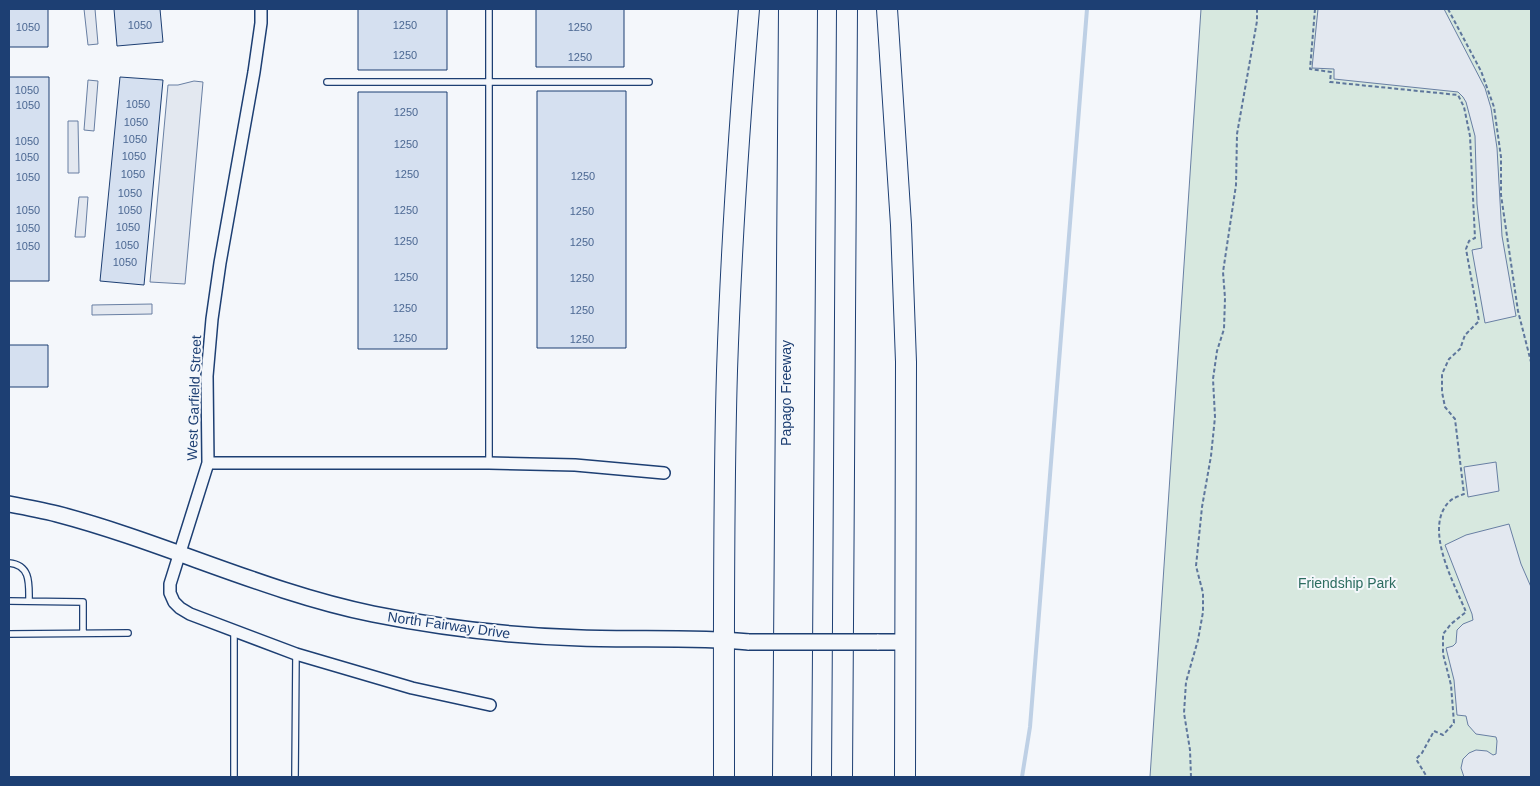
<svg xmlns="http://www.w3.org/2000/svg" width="1540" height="786" viewBox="0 0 1540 786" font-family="Arial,sans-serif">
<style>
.green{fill:#d7e8df;stroke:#687fa3}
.parking{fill:#e3e8f0;stroke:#687fa3}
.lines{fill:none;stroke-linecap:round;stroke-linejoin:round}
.stream{stroke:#bed0e5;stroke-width:4}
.building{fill:#d5e0f0;stroke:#1d3f73}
.lane-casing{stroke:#1d3f73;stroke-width:8}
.street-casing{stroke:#1d3f73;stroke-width:14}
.secondary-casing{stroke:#1d3f73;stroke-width:18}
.highway-casing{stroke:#1d3f73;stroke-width:22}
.path{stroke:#5e769c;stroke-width:2;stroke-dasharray:4 2.5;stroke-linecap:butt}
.lane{stroke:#f4f7fb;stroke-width:5.5}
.street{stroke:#f4f7fb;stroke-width:11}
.secondary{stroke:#f4f7fb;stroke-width:15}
.highway{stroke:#f4f7fb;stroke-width:20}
.secondary-bridge-casing{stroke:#1d3f73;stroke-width:18;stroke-linecap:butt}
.secondary-bridge{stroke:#f4f7fb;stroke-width:15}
.labels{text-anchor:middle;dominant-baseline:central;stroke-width:4;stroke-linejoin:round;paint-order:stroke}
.number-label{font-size:11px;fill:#4b6792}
.street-label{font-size:14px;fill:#1d3f73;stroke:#f4f7fb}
.park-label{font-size:14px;fill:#2c6c60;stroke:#f4f7fb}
</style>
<rect width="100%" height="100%" fill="#f4f7fb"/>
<path class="green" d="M 1201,9 L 1531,9 L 1531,777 L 1150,777 Z"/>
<path class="parking" d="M 84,9 L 95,9 L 98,44 L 88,45 Z
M 1318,9 L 1444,9 L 1485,88 L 1491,108 L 1497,148 L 1502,236 L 1516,316 L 1485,323 L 1472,250 L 1482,248 L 1477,204 L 1475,136 L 1466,102 L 1463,97 L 1458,92 L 1334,79 L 1334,69 L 1312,68 Z
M 88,80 L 98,81 L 94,131 L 84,130 Z
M 194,81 L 203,82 L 185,284 L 150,282 L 168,85 L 178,85 Z
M 68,121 L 78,121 L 79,173 L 68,173 Z
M 79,197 L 88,197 L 85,237 L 75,237 Z
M 152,304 L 152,314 L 92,315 L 92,305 Z
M 1496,462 L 1499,491 L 1468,497 L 1464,467 Z
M 1509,524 L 1521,564 L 1531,587 L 1531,777 L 1464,777 L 1461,768 L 1463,759 L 1469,753 L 1476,750 L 1487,751 L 1493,755 L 1496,754 L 1497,741 L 1496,737 L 1476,734 L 1468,725 L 1466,716 L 1457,715 L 1454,680 L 1446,648 L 1453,646 L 1456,643 L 1457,630 L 1463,624 L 1473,620 L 1472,614 L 1445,545 L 1466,535 Z"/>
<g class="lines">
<path class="stream" d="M 1022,777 L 1030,727 L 1087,9"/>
</g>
<path class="building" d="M 9,9 L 48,9 L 48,47 L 9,47 Z
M 114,9 L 160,9 L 163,42 L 117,46 Z
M 358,9 L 447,9 L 447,70 L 358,70 Z
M 536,9 L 624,9 L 624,67 L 536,67 Z
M 9,77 L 49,77 L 49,281 L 9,281 Z
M 120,77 L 163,80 L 144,285 L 100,281 Z
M 537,91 L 626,91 L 626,348 L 537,348 Z
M 358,92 L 447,92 L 447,349 L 358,349 Z
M 9,345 L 48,345 L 48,387 L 9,387 Z"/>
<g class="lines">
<defs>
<path id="lane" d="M 489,9 L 489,463
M 327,82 L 649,82
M 9,563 C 31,565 29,584 29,601
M 9,601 L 83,602 L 83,633
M 234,630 L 234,777
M 9,634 L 128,633
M 295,777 L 296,654"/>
<path id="street" d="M 261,9 L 261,23 L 254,72 L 220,263 L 212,319 L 207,376 L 208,463 L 170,584 L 170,593 L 174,602 L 180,608 L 190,614 L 296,654 L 412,688 L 490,705
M 208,463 L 489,463 L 575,465 L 664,473"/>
<path id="secondary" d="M 9,504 C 25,507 41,510 57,514 C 164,542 265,592 373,614 C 442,628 511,636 581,638 C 637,640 693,637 749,642
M 877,642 L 905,642"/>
<path id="highway" d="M 887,9 L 901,225 L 906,362 L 905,777
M 724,777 C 724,642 723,507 727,371 C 731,250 739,129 749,9
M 783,777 L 789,9
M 801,777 L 807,9
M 842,777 L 847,9"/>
</defs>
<use href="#lane" class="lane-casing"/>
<use href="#street" class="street-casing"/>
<use href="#secondary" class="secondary-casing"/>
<use href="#highway" class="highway-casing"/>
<path class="path" d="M 1315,9 L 1310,69 L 1331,72 L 1330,82 L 1458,95 L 1464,107 L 1470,136 L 1475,238 L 1469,241 L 1466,249 L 1479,321 L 1465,335 L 1460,349 L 1449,359 L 1442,374 L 1442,392 L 1445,407 L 1455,419 L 1464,494 C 1459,496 1453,498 1450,501 C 1422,527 1455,585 1466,612 L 1451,624 L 1443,634 L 1443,654 L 1451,685 L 1454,723 L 1443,735 L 1434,731 L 1422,753 L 1416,759 L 1427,777
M 1448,9 L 1481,71 L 1494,107 L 1501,157 L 1501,195 L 1518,311 L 1531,362
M 1191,777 L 1190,750 L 1184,713 L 1186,682 L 1198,640 L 1203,612 L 1203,593 L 1196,566 L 1202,507 L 1211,456 L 1215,417 L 1213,379 L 1217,351 L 1224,329 L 1225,298 L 1223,272 L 1236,185 L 1237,134 L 1257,21 L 1257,9"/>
<use href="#lane" class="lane"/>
<use href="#street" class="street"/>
<use href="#secondary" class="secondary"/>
<use href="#highway" class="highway"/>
<defs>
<path id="secondary-bridge" d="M 749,642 L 877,642"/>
</defs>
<use href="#secondary-bridge" class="secondary-bridge-casing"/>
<use href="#secondary-bridge" class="secondary-bridge"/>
</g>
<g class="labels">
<g class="number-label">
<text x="140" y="25">1050</text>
<text x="405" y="25">1250</text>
<text x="28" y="27">1050</text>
<text x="580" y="27">1250</text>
<text x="405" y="55">1250</text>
<text x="580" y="57">1250</text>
<text x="27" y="90">1050</text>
<text x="138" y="104">1050</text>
<text x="28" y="105">1050</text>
<text x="406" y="112">1250</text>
<text x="136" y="122">1050</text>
<text x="135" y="139">1050</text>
<text x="27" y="141">1050</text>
<text x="406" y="144">1250</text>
<text x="134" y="156">1050</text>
<text x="27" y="157">1050</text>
<text x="133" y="174">1050</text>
<text x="407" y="174">1250</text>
<text x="583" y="176">1250</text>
<text x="28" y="177">1050</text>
<text x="130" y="193">1050</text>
<text x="28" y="210">1050</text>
<text x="130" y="210">1050</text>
<text x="406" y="210">1250</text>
<text x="582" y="211">1250</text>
<text x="128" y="227">1050</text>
<text x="28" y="228">1050</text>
<text x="406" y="241">1250</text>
<text x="582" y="242">1250</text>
<text x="127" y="245">1050</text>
<text x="28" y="246">1050</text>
<text x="125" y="262">1050</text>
<text x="406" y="277">1250</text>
<text x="582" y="278">1250</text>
<text x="405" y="308">1250</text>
<text x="582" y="310">1250</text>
<text x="405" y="338">1250</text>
<text x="582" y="339">1250</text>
</g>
<g class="street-label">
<text transform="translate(786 393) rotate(-90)">Papago Freeway</text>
<text transform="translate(194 398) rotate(-88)">West Garfield Street</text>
<text transform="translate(449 625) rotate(8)">North Fairway Drive</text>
</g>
<g class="park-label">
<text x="1347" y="583">Friendship Park</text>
</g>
</g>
<rect width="1540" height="786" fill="none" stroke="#1d3f73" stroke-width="20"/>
</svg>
